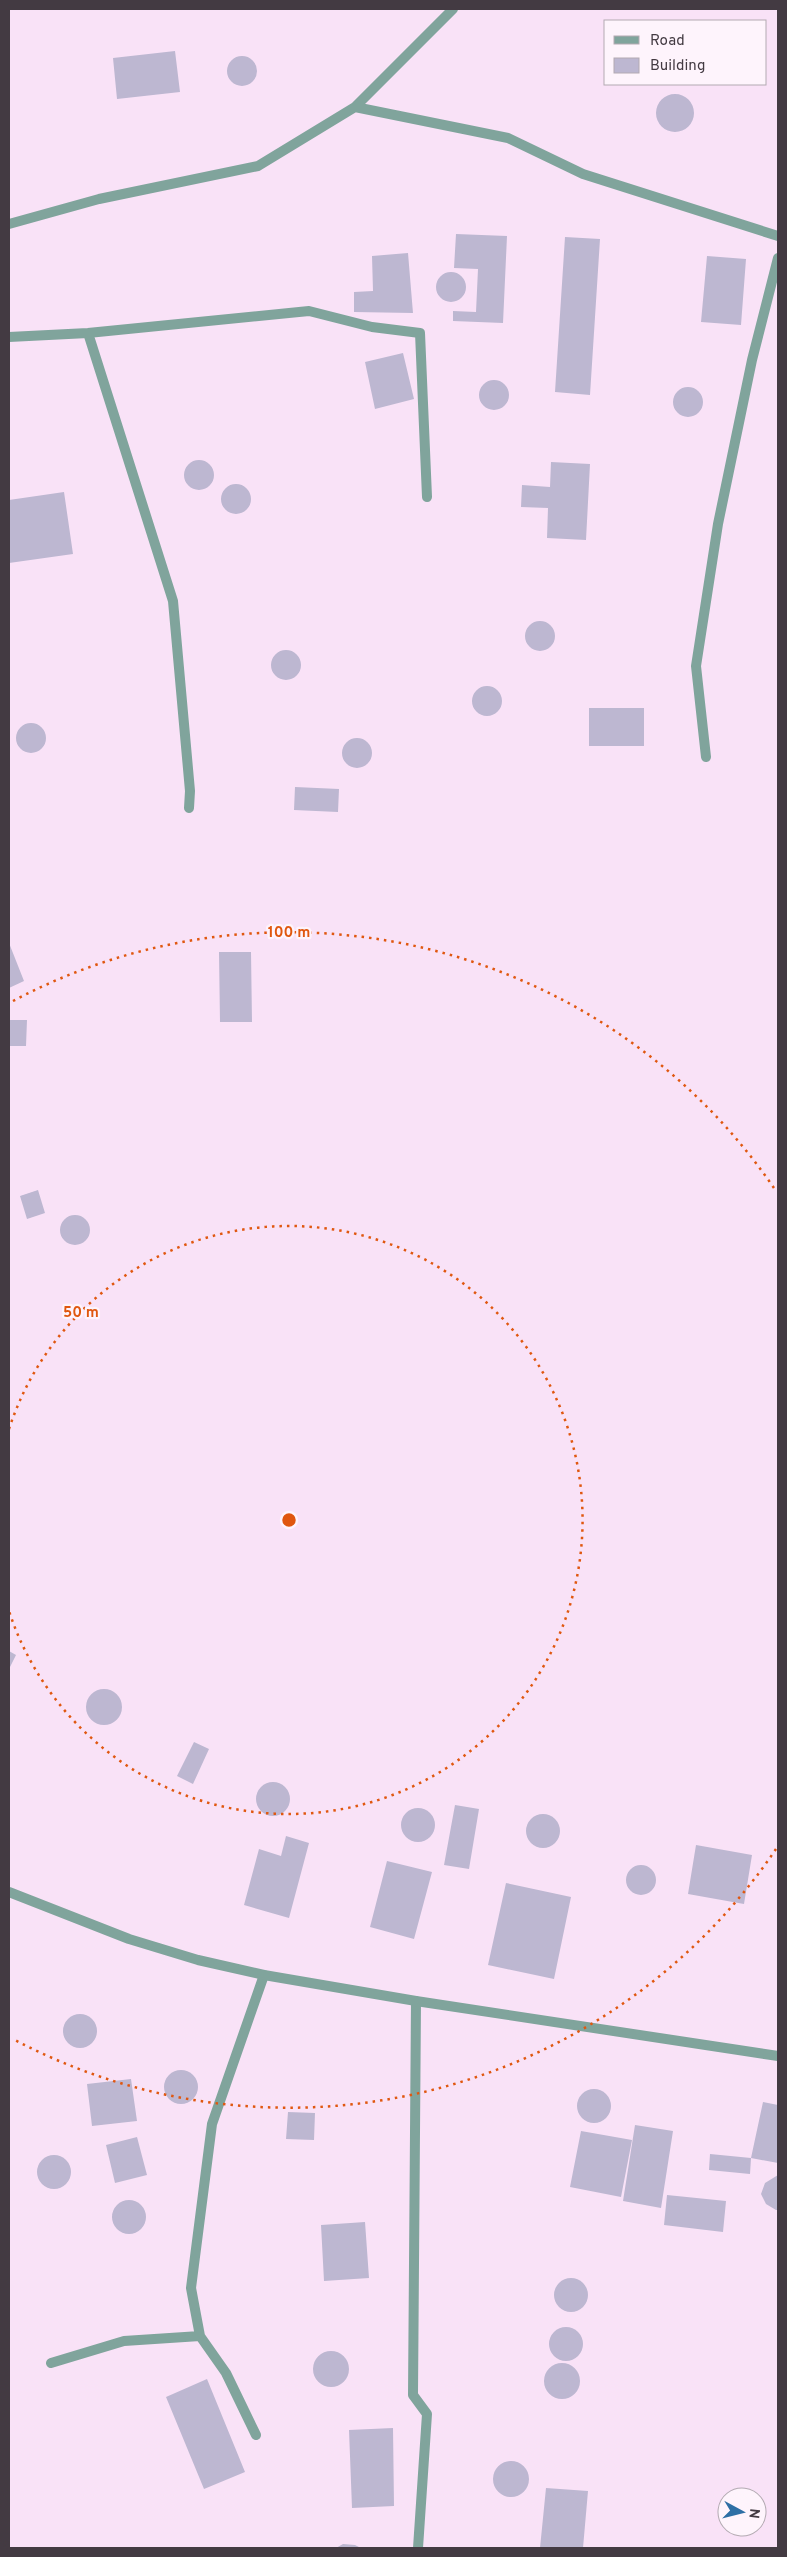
<svg xmlns="http://www.w3.org/2000/svg" width="787" height="2557" viewBox="0 0 787 2557" font-family="Overpass,sans-serif">
<style>
.building{fill:#bdb7d1}
.lines{fill:none;stroke-linecap:round;stroke-linejoin:round}
.service{stroke:#80a49c;stroke-width:10}
.minor{stroke:#80a49c;stroke-width:10}
.tertiary{stroke:#80a49c;stroke-width:10}
.ring{fill:none;stroke:#e0570f;stroke-width:2.5;stroke-dasharray:2.5 5}
.centre{fill:#e0570f;stroke:#fef4fc;stroke-width:2.5}
.ring-label{font-size:15px;text-anchor:middle;font-weight:bold;fill:#e0570f;stroke:#fef4fc;stroke-width:4.5;stroke-linejoin:round;paint-order:stroke}
</style>
<rect width="100%" height="100%" fill="#f9e2f7"/>
<path class="building" d="M 175,51 L 180,92 L 117,99 L 113,58 Z
M227 71a15 15 0 1 1 30 0a15 15 0 1 1-30 0Z
M656 113a19 19 0 1 1 38 0a19 19 0 1 1-38 0Z
M 456,234 L 507,236 L 503,323 L 453,321 L 453,311 L 476,312 L 478,269 L 454,268 Z
M 565,237 L 600,239 L 590,395 L 555,392 Z
M 408,253 L 413,313 L 354,312 L 354,292 L 373,291 L 372,256 Z
M 707,256 L 746,259 L 741,325 L 701,322 Z
M436 287a15 15 0 1 1 30 0a15 15 0 1 1-30 0Z
M 403,353 L 414,399 L 375,409 L 365,362 Z
M479 395a15 15 0 1 1 30 0a15 15 0 1 1-30 0Z
M673 402a15 15 0 1 1 30 0a15 15 0 1 1-30 0Z
M184 475a15 15 0 1 1 30 0a15 15 0 1 1-30 0Z
M 551,462 L 590,464 L 586,540 L 547,538 L 548,508 L 521,507 L 522,485 L 550,487 Z
M221 499a15 15 0 1 1 30 0a15 15 0 1 1-30 0Z
M 64,492 L 73,554 L 9,563 L 9,500 Z
M525 636a15 15 0 1 1 30 0a15 15 0 1 1-30 0Z
M271 665a15 15 0 1 1 30 0a15 15 0 1 1-30 0Z
M472 701a15 15 0 1 1 30 0a15 15 0 1 1-30 0Z
M 589,708 L 644,708 L 644,746 L 589,746 Z
M16 738a15 15 0 1 1 30 0a15 15 0 1 1-30 0Z
M342 753a15 15 0 1 1 30 0a15 15 0 1 1-30 0Z
M 295,787 L 339,789 L 338,812 L 294,810 Z
M 9,943 L 24,981 L 9,988 Z
M 219,952 L 251,952 L 252,1022 L 220,1022 Z
M 9,1020 L 27,1020 L 26,1046 L 9,1046 Z
M 38,1190 L 45,1213 L 27,1219 L 20,1196 Z
M60 1230a15 15 0 1 1 30 0a15 15 0 1 1-30 0Z
M 9,1651 L 16,1655 L 9,1669 Z
M86 1707a18 18 0 1 1 36 0a18 18 0 1 1-36 0Z
M 194,1742 L 209,1749 L 193,1784 L 177,1776 Z
M256 1799a17 17 0 1 1 34 0a17 17 0 1 1-34 0Z
M 455,1805 L 479,1809 L 469,1869 L 444,1865 Z
M401 1825a17 17 0 1 1 34 0a17 17 0 1 1-34 0Z
M526 1831a17 17 0 1 1 34 0a17 17 0 1 1-34 0Z
M 286,1836 L 309,1843 L 289,1918 L 244,1905 L 259,1849 L 281,1856 Z
M 696,1845 L 752,1855 L 744,1904 L 688,1894 Z
M 387,1861 L 432,1872 L 414,1939 L 370,1927 Z
M626 1880a15 15 0 1 1 30 0a15 15 0 1 1-30 0Z
M 506,1883 L 571,1897 L 554,1979 L 488,1965 Z
M63 2031a17 17 0 1 1 34 0a17 17 0 1 1-34 0Z
M164 2087a17 17 0 1 1 34 0a17 17 0 1 1-34 0Z
M 131,2079 L 137,2121 L 92,2126 L 87,2084 Z
M577 2106a17 17 0 1 1 34 0a17 17 0 1 1-34 0Z
M 763,2102 L 778,2105 L 778,2163 L 751,2158 L 750,2174 L 709,2170 L 710,2154 L 751,2158 Z
M 288,2112 L 315,2113 L 314,2140 L 286,2139 Z
M 635,2125 L 673,2131 L 661,2208 L 623,2201 Z
M 581,2131 L 632,2140 L 621,2197 L 570,2187 Z
M 137,2137 L 147,2175 L 115,2183 L 106,2145 Z
M37 2172a17 17 0 1 1 34 0a17 17 0 1 1-34 0Z
M 778,2175 L 778,2210 L 776,2210 L 766,2204 L 761,2194 L 765,2183 Z
M 667,2195 L 726,2201 L 723,2232 L 664,2225 Z
M112 2217a17 17 0 1 1 34 0a17 17 0 1 1-34 0Z
M 365,2222 L 369,2278 L 324,2281 L 321,2225 Z
M554 2295a17 17 0 1 1 34 0a17 17 0 1 1-34 0Z
M549 2344a17 17 0 1 1 34 0a17 17 0 1 1-34 0Z
M313 2369a18 18 0 1 1 36 0a18 18 0 1 1-36 0Z
M544 2381a18 18 0 1 1 36 0a18 18 0 1 1-36 0Z
M 207,2379 L 245,2472 L 204,2489 L 166,2397 Z
M 393,2428 L 394,2506 L 352,2508 L 349,2430 Z
M493 2479a18 18 0 1 1 36 0a18 18 0 1 1-36 0Z
M 546,2488 L 588,2491 L 583,2548 L 540,2548 Z
M 343,2544 L 355,2545 L 361,2548 L 336,2548 Z"/>
<g class="lines">
<path class="service" d="M 51,2363 L 124,2341 L 200,2336
M 256,2435 L 226,2373 L 200,2336 L 191,2288 L 212,2124 L 264,1975"/>
<path class="minor" d="M 355,107 L 508,138 L 583,174 L 778,236
M 9,224 L 99,199 L 258,166 L 355,107 L 453,9
M 88,333 L 173,601 L 190,791 L 189,808
M 9,337 L 88,333 L 309,311 L 372,327 L 420,333 L 427,497
M 706,757 L 696,666 L 718,524 L 752,360 L 778,258
M 416,2001 L 413,2395 L 427,2414 L 418,2548"/>
<path class="tertiary" d="M 9,1892 L 129,1939 L 198,1960 L 264,1975 L 416,2001 L 778,2056"/>
</g>
<g class="ring">
<path d="M9 1429A294 294 0 1 1 9 1611"/>
<path d="M776 1849A588 588 0 0 1 13 2039M13 1001A588 588 0 0 1 776 1191"/>
</g>
<circle cx="289" cy="1520" r="8" class="centre"/>
<g class="ring-label">
<text x="289" y="937">100 m</text>
<text x="81" y="1317">50 m</text>
</g>
<rect width="787" height="2557" fill="none" stroke="#433a42" stroke-width="20"/>
<rect x="604" y="20" width="162" height="65" fill="#fef4fc" stroke="#b3aab2"/>
<rect x="614" y="36" width="25" height="8" fill="#80a49c" stroke="#b3aab2"/>
<text x="650" y="45" font-size="15" fill="#433a42">Road</text>
<rect x="614" y="58" width="25" height="15" fill="#bdb7d1" stroke="#b3aab2"/>
<text x="650" y="70" font-size="15" fill="#433a42">Building</text>
<g transform="translate(742 2512) rotate(97)"><circle r="24" fill="#fef4fc" stroke="#b3aab2"/>
<path d="M0-4L9 19L0 12L-9 19Z" fill="#2e6fa5"/>
<text y="-8" font-size="14" font-weight="bold" text-anchor="middle" fill="#433a42">N</text>
</g>
</svg>
